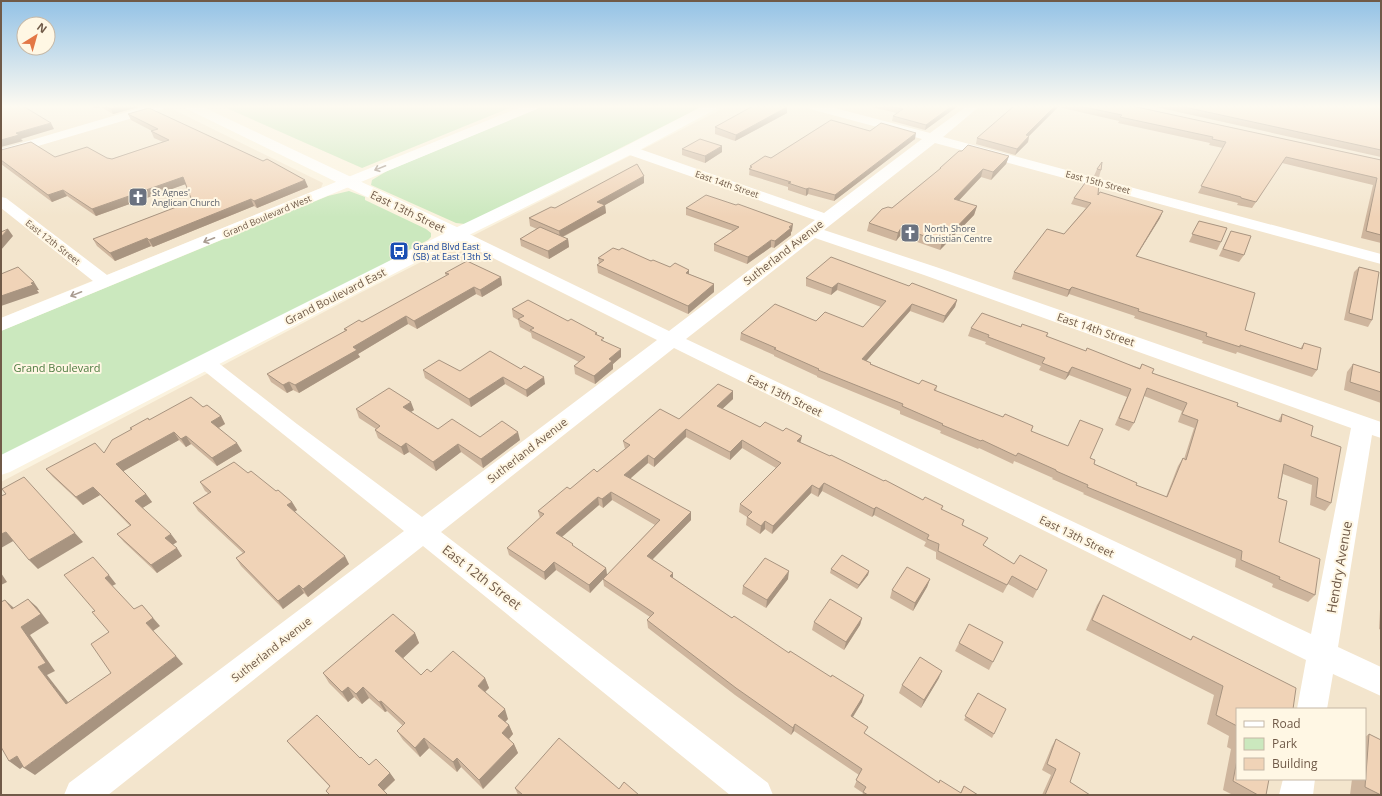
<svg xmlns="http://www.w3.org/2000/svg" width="1382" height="796" viewBox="0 0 1382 796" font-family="'Open Sans',sans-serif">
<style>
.residential{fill:#f3e5cd;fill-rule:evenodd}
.green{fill:#cbe8be}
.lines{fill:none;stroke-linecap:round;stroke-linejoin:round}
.minor{fill:#fff;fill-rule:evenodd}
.tertiary{fill:#fff;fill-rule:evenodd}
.secondary{fill:#fff;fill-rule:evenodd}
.wall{fill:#ceb59d;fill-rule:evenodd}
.shaded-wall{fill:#a89480}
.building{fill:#f0d3b7;stroke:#a89480}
.oneway{stroke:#a99c91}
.labels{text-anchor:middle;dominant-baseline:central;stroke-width:4;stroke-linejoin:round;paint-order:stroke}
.far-street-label{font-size:9px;fill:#705a48;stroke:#fff7e4}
.far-worship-label{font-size:9px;fill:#5b616d;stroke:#fff7e4;text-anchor:start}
.far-transit-label{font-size:9px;fill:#164399;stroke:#fff7e4;text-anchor:start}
.street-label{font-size:11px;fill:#705a48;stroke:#fff7e4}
.park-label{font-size:11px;fill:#4f7c42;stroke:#fff7e4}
.near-street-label{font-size:13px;fill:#705a48;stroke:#fff7e4}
</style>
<rect width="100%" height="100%" fill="#fbf3df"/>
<path class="residential" d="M 1,106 L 166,106 L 323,183 L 321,188 L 1,318 Z
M 728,106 L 1381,106 L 1381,795 L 1,795 L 1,482 L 362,292 ZM 1237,709 L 1365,709 L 1365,779 L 1237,779 Z"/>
<path class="green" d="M 222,106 L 514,106 L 362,168 Z
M 543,106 L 703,106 L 477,221 L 465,224 L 456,223 L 371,185 L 372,180 L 387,171 Z
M 349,191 L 365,197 L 365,200 L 426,229 L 431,233 L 431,237 L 428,240 L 399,255 L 377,269 L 1,457 L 1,331 L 328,196 Z"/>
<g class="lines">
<path class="minor" d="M 147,106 L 165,106 L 163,109 L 1,157 L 1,149 Z
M 523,106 L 539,106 L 537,109 L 1,331 L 1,318 L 93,281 L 1,208 L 1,197 L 6,198 L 107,275 Z
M 808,106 L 827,106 L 930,133 L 967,106 L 980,106 L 943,137 L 1381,254 L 1381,264 L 935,143 L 824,230 L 936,267 L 1381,422 L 1381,438 L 1372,435 L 1338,647 L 1381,667 L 1381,696 L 1333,674 L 1327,709 L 1297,709 L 1306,660 L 674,348 L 441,532 L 768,783 L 773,795 L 730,795 L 423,546 L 108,795 L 64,795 L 69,783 L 404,531 L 198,366 L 195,362 L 198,358 L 205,356 L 212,358 L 297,424 L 422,517 L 657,340 L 451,237 L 449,234 L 451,231 L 457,229 L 463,231 L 669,331 L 815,220 L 624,153 L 622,150 L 624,147 L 634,147 L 824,213 L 922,139 L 810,109 ZM 815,238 L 924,275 L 1351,428 L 1311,634 L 686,339 Z
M 1283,779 L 1315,779 L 1313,795 L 1279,795 Z"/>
<path class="tertiary" d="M 185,106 L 201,106 L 463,230 L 465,234 L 463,238 L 457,239 L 451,238 L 187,109 Z"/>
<path class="secondary" d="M 703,106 L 718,106 L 716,109 L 634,153 L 463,238 L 10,472 L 1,475 L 1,455 L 451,230 L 624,147 Z"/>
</g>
<path class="wall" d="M 90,106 L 137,106 L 138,107 L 113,114 L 101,107 L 95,108 Z
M 867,106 L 958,106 L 925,130 L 892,121 L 893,116 L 897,113 Z
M 1014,106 L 1132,106 L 1381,160 L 1381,243 L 1361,238 L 1373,185 L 1282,163 L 1252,208 L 1237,205 L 1238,203 L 1198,193 L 1223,148 L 1209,145 L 1210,143 L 1118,123 L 1119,121 L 1058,107 L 1029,136 L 1028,142 L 1015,155 L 976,144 L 977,138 Z
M 1151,106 L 1381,106 L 1381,157 Z
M 787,107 L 787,113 L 735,141 L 715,134 L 715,127 Z
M 128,114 L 308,187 L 257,208 L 254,206 L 153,247 L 151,246 L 115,261 L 97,246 L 93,239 L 192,201 L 185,184 L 96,216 L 67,196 L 52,202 L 1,164 L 1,150 L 55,157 L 112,159 L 163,142 L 154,138 L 151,131 L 152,131 L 131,120 Z
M 870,131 L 915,139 L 834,201 L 808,194 L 806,196 L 788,190 L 788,187 L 749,175 L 750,166 L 771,158 Z
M 682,149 L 722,152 L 705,163 L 682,155 Z
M 962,151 L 1009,156 L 1006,164 L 991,180 L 981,177 L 958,201 L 977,206 L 974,215 L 940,250 L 900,236 L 896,241 L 867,231 L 869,223 L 892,208 L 939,170 L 940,168 Z
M 1097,169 L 1101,170 L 1099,177 L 1094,176 Z
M 644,183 L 605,205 L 606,213 L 563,237 L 568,239 L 569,247 L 549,259 L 521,246 L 520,239 L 537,229 L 530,226 L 529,218 L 555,208 Z
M 1098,195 L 1160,218 L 1136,257 L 1245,330 L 1300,349 L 1304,343 L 1317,370 L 1312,377 L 1237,352 L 1236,354 L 1202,343 L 1203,341 L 1134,318 L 1135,316 L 1069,294 L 1067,297 L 1012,279 L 1014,272 L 1064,234 L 1086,208 L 1071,204 L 1074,198 Z
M 686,208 L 792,231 L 791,232 L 791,235 L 774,248 L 771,247 L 747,264 L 714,251 L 714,244 L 733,231 L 686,215 Z
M 1199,221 L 1221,242 L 1217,250 L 1189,242 Z
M 1231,231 L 1244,255 L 1239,262 L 1219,256 Z
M 619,250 L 670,267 L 689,270 L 689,274 L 714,284 L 714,292 L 688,314 L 598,273 L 597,265 L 599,264 L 598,258 Z
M 1359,267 L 1372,320 L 1368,327 L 1344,320 L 1354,272 Z
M 445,273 L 501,277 L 502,285 L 482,297 L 476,294 L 417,329 L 408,324 L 358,354 L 360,357 L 299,393 L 293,390 L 287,393 L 271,382 L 267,374 L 345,331 L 344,329 L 362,322 L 446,276 Z
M 806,278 L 909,286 L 957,300 L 955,307 L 943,323 L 910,311 L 866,361 L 871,363 L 871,364 L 919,384 L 937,386 L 936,391 L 1003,417 L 1033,426 L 1031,431 L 1090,458 L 1094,464 L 1136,485 L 1166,497 L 1178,466 L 1183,458 L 1184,459 L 1194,428 L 1178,422 L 1182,411 L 1144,396 L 1134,423 L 1129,431 L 1115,425 L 1127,397 L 1069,375 L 1065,380 L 1039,370 L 1041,366 L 985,344 L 986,342 L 968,336 L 971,328 L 1021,327 L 1048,333 L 1047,337 L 1086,351 L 1140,368 L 1142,364 L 1152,373 L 1237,406 L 1278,421 L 1282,414 L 1311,436 L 1331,503 L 1325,511 L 1310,505 L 1312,485 L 1283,474 L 1278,498 L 1279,542 L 1315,595 L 1308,602 L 1272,587 L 1273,584 L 1235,567 L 1236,559 L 1083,494 L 1084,493 L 1052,479 L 1053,478 L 1014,461 L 1013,464 L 979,448 L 978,449 L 940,433 L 941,431 L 900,414 L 900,411 L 817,377 L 817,376 L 774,356 L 774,355 L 740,340 L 741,333 L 816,321 L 863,327 L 881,307 L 837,290 L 831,295 L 806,286 Z
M 512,309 L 568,321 L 597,333 L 597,335 L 621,357 L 613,364 L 613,369 L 595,384 L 575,374 L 574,366 L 579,362 L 532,338 L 531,333 L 520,327 L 518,320 L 513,317 Z
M 1353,364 L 1381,373 L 1381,403 L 1344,390 L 1347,372 Z
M 521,369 L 545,384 L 527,397 L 505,384 L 471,407 L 425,378 L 423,370 L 460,371 Z
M 733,391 L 733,399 L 722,409 L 760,427 L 801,443 L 923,500 L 943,506 L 942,509 L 963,525 L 984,546 L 1037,590 L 1033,598 L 1008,584 L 1003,593 L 936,559 L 936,552 L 924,546 L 926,542 L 874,515 L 872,517 L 822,491 L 818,497 L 811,493 L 772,534 L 765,529 L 760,534 L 746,525 L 747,517 L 739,512 L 740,504 L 776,468 L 742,448 L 730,460 L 686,437 L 654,467 L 648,463 L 630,479 L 691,520 L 652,560 L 673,573 L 673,578 L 732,618 L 862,702 L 853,717 L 865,734 L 938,783 L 960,793 L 964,786 L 978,795 L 862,795 L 863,793 L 854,787 L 859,775 L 794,731 L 791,735 L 735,695 L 648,628 L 647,620 L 650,617 L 604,586 L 603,579 L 590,593 L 556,570 L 545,580 L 509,555 L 507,548 L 540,518 L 538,511 L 570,489 L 597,472 L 625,449 L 623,441 L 679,419 ZM 612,500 L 655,525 L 607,575 L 606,568 L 573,546 L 562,537 L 599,505 L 603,508 Z
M 203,407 L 221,416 L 225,424 L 219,428 L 242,451 L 217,466 L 191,444 L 186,447 L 179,440 L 123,471 L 146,494 L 152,502 L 142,508 L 177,542 L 172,544 L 182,556 L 157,573 L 124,542 L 117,534 L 130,526 L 100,495 L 83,505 L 53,477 L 46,469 L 104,453 L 132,429 L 130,428 L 149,420 Z
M 356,409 L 414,410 L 411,412 L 438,429 L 480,437 L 520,440 L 483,468 L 461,452 L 436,471 L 409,452 L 404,455 L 378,438 L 375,430 L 376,429 L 359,418 Z
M 248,473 L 292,502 L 297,510 L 294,512 L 349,564 L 308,597 L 304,593 L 283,609 L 241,566 L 236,558 L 243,553 L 198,511 L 193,503 L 208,493 L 205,491 L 200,482 Z
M 831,569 L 869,571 L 868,575 L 857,589 L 830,573 Z
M 788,579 L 766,608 L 742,594 L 743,586 Z
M 930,579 L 927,587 L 913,611 L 890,598 L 892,590 Z
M 1103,595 L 1190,640 L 1193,636 L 1237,709 L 1237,779 L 1266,795 L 1233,795 L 1223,790 L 1231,749 L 1227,747 L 1229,736 L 1207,724 L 1214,695 L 1086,630 L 1097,605 Z
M 1381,609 L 1381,630 L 1379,629 L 1380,610 Z
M 862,618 L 860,625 L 844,650 L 812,630 L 814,622 Z
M 415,633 L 419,643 L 403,658 L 421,675 L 431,672 L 485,678 L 489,688 L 485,692 L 508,719 L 505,722 L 509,725 L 513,734 L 509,739 L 514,744 L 518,753 L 483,789 L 461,767 L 457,772 L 429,748 L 420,757 L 403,740 L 397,731 L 403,726 L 387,711 L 385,712 L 369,698 L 362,704 L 354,697 L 348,702 L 329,683 L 323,673 Z
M 1003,642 L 989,670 L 955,651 L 959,643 Z
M 939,678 L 921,708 L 899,693 L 902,685 Z
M 978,693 L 994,734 L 992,738 L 964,720 Z
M 1369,734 L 1381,795 L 1350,795 L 1352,779 L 1365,779 L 1365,737 Z
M 1056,739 L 1070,782 L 1090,795 L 1042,795 L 1051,775 L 1042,770 L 1052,746 Z
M 287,741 L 360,758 L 369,765 L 390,773 L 395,780 L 384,791 L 388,795 L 330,795 L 326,791 L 330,787 L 293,748 Z
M 515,788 L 619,789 L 639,795 L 518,795 Z"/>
<path class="shaded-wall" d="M 94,106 L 100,106 L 101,107 L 95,108 Z
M 123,106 L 137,106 L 138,107 L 113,114 L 111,109 Z
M 952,106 L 958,106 L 925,130 L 926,125 Z
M 1055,106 L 1058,106 L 1058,107 L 1024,141 L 1026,135 Z
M 787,107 L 787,113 L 735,141 L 736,135 Z
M 51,123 L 54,129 L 21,139 L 23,141 L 1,147 L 1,140 L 16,133 Z
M 916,133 L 915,139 L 834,201 L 835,195 Z
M 1029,136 L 1028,142 L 1015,155 L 1017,149 Z
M 722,146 L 722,152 L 705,163 L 705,156 Z
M 1009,156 L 1006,164 L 991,180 L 993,172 Z
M 983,169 L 981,177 L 952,208 L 954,199 Z
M 644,176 L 644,183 L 598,209 L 597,202 Z
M 183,177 L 186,184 L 96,216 L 92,209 Z
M 305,180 L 308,187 L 257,208 L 254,201 Z
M 809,188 L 808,194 L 806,196 L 806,189 Z
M 63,190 L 67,196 L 52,202 L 48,195 Z
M 251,199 L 254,206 L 153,247 L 149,240 Z
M 605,205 L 606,213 L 560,238 L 559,231 Z
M 977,206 L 974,215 L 940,250 L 942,242 Z
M 1163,211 L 1160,218 L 1132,263 L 1136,256 Z
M 793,224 L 792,231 L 791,232 L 791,235 L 774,248 L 775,241 Z
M 901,228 L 900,236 L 896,241 L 898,233 Z
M 8,229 L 13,236 L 1,250 L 1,237 Z
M 147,238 L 151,246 L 115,261 L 110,253 Z
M 568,239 L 569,247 L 549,259 L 548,251 Z
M 771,240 L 771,247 L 747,264 L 748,257 Z
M 689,270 L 689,277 L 686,273 Z
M 501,277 L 502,285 L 482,297 L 480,290 Z
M 34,282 L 39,290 L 37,290 L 39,293 L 1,306 L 1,296 Z
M 838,283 L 837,290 L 831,295 L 832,288 Z
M 714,284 L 714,292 L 688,314 L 688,306 Z
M 474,287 L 476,294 L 417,329 L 414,321 Z
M 1072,287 L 1069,294 L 1067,297 L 1069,290 Z
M 957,300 L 955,307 L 943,323 L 945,316 Z
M 912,304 L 910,311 L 861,367 L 862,359 Z
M 406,316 L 408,324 L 358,354 L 360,357 L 299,393 L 295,385 L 353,347 Z
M 621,349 L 621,357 L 613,364 L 613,369 L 595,384 L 594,376 L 609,359 Z
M 1072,367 L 1069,375 L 1065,380 L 1068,373 Z
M 503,377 L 505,384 L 471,407 L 469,399 Z
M 544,377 L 545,384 L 527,397 L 526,390 Z
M 289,382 L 293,390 L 287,393 L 283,385 Z
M 733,391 L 733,399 L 717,414 L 717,406 Z
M 411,402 L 414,410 L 406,415 L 403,407 Z
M 221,416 L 225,424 L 216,429 L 211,422 Z
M 686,429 L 686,437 L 654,467 L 654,459 Z
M 174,432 L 179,440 L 122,472 L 116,464 Z
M 518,432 L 520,440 L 483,468 L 481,459 Z
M 186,436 L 191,444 L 186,447 L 181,439 Z
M 802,436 L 800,444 L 797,441 Z
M 742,440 L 742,448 L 730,460 L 730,452 Z
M 237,443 L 242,451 L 217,466 L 212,458 Z
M 406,443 L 409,452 L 404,455 L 401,447 Z
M 458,444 L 461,452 L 436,471 L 433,462 Z
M 648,455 L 648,463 L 625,483 L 624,475 Z
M 824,483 L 822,491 L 818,497 L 819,489 Z
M 812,485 L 811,493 L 772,534 L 773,526 Z
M 93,487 L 100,495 L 83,505 L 76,497 Z
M 611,492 L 612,500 L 603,508 L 602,499 Z
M 146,494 L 152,502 L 141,509 L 135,501 Z
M 598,497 L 599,505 L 557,541 L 556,533 Z
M 292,502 L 297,510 L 292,514 L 287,505 Z
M 876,507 L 874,515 L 872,517 L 874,509 Z
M 691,512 L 691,520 L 648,564 L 647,556 Z
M 765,521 L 765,529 L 760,534 L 761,526 Z
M 6,532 L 15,540 L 1,548 L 1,534 Z
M 75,533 L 83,542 L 38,569 L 29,560 Z
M 171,534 L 177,542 L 171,546 L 165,538 Z
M 177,548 L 182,556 L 157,573 L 151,565 Z
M 345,556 L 349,564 L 308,597 L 303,589 Z
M 554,562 L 556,570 L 545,580 L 544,572 Z
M 606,568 L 607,575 L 590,593 L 589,585 Z
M 789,571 L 788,579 L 766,608 L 767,600 Z
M 869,571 L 868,575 L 857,589 L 859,585 Z
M 1,573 L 7,582 L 1,585 Z
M 673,573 L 673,581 L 670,576 Z
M 109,575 L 116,584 L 112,586 L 105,578 Z
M 930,579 L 927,587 L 913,611 L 915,603 Z
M 299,585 L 304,593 L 283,609 L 278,601 Z
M 28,599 L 37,607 L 49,623 L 30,635 L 55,671 L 47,675 L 75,711 L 66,704 L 38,667 L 21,627 Z
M 5,600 L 14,608 L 12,609 Z
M 142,605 L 160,626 L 153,631 L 146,623 Z
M 862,618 L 860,625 L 844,650 L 846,642 Z
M 415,633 L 419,643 L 400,661 L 395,651 Z
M 176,656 L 183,664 L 35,775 L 24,768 Z
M 942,671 L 939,678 L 921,708 L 924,700 Z
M 485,678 L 489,688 L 481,696 L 478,686 Z
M 348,687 L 354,697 L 348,702 L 342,692 Z
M 363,687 L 369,698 L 362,704 L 356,694 Z
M 864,695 L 862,702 L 849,723 L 851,716 Z
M 381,701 L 387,711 L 385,712 L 379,702 Z
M 505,709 L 508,719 L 501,726 L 498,716 Z
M 795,724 L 794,731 L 791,735 L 793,728 Z
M 509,725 L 513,734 L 505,743 L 502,733 Z
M 424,738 L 429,748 L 420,757 L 415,748 Z
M 514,744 L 518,753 L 483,789 L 479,780 Z
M 17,756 L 28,763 L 20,769 L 9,761 Z
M 457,758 L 461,767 L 457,772 L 453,762 Z
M 390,773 L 395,780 L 382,792 L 378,785 Z"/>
<path class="building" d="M 1,106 L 23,106 L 51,123 L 16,133 L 19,135 L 1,140 Z
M 105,106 L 123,106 L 111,109 Z
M 753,106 L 783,106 L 787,107 L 736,135 L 715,127 Z
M 889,106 L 952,106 L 926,125 L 893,116 L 903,109 Z
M 1014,106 L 1055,106 L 1026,135 L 1029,136 L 1017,149 L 977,138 Z
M 1079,106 L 1132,106 L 1381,160 L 1381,235 L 1366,231 L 1377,178 L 1286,157 L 1256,202 L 1241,198 L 1241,197 L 1201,186 L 1226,142 L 1212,139 L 1213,137 L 1120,117 L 1122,115 Z
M 1180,106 L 1381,106 L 1381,150 Z
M 149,108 L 263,161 L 267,159 L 305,180 L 254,201 L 251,199 L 149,240 L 147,238 L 110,253 L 93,239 L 192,201 L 183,177 L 92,209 L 63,190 L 48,195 L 1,160 L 1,150 L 31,142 L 55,157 L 87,147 L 107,158 L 112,159 L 169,140 L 151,131 L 158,129 L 128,114 Z
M 831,120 L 870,131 L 881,123 L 916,133 L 835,195 L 809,188 L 806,189 L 788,183 L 791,182 L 749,169 L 752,167 L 750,166 L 765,156 L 771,158 Z
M 700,139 L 722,146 L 705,156 L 682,149 Z
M 968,145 L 1009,156 L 993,172 L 983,169 L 954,199 L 977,206 L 942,242 L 901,228 L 898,233 L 869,223 L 882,209 L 888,207 L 892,208 L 941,168 L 940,168 L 959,151 L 962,151 Z
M 1102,162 L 1101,170 L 1097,169 Z
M 637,164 L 644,176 L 597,202 L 605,205 L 559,231 L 529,218 L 551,207 L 555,208 Z
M 1088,179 L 1099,182 L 1098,195 L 1100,192 L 1163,211 L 1136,256 L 1255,293 L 1245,330 L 1302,349 L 1304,343 L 1321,348 L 1317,370 L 1240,345 L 1240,347 L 1206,336 L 1207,333 L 1138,311 L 1139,309 L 1072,287 L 1069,290 L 1014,272 L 1047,229 L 1064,234 L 1091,203 L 1074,198 Z
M 706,195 L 736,205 L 738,204 L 793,224 L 789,227 L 791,228 L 775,241 L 771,240 L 748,257 L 714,244 L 739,227 L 686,208 Z
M 1199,221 L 1227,228 L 1221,242 L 1192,234 Z
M 540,227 L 568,239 L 548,251 L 520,239 Z
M 8,229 L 1,237 L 1,232 Z
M 1231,231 L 1251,236 L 1244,255 L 1223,249 Z
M 613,248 L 619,250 L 622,248 L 651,261 L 653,260 L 670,267 L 675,263 L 689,270 L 686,273 L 714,284 L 688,306 L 597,265 L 604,260 L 598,258 Z
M 831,257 L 909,286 L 912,283 L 957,300 L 945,316 L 912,304 L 862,359 L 871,363 L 870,364 L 919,384 L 922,380 L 937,386 L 934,390 L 1003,417 L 1005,414 L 1033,426 L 1031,431 L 1068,446 L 1080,420 L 1103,429 L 1090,458 L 1095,460 L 1094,464 L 1137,483 L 1136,485 L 1167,497 L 1183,458 L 1186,460 L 1198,420 L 1182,414 L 1187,403 L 1147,388 L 1134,423 L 1119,418 L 1131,389 L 1072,367 L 1068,373 L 1042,363 L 1045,358 L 988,337 L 989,335 L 971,328 L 982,313 L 1021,327 L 1022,324 L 1048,333 L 1046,336 L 1086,351 L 1087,348 L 1140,369 L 1142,364 L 1154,369 L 1152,373 L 1238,403 L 1237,406 L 1281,422 L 1282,414 L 1313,426 L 1311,436 L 1341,447 L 1331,503 L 1316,497 L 1318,478 L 1284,464 L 1278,498 L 1287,501 L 1279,542 L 1320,559 L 1315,595 L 1279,579 L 1280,577 L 1241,560 L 1242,551 L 1087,487 L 1088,485 L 1056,471 L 1056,470 L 1018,453 L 1016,456 L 982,440 L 981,441 L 942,425 L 943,424 L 902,406 L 903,404 L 818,370 L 819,369 L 774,349 L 776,348 L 741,333 L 775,304 L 816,321 L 825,312 L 863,327 L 886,301 L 838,283 L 832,288 L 806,278 Z
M 467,261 L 501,277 L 480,290 L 474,287 L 414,321 L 406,316 L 353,347 L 357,350 L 295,385 L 289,382 L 283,385 L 267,374 L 347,330 L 344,329 L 359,320 L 362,322 L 449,274 L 445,273 Z
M 18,267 L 34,282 L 31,283 L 33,285 L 1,296 L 1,274 Z
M 1359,267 L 1379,272 L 1372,320 L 1349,313 Z
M 528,300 L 568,321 L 571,319 L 597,333 L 595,334 L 604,338 L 601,340 L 621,349 L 609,359 L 612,361 L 594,376 L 574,366 L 585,357 L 530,330 L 534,328 L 518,319 L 524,316 L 512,309 Z
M 490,351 L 521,369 L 524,366 L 544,377 L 526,390 L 503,377 L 469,399 L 423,370 L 439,360 L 460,371 Z
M 1353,364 L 1381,373 L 1381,392 L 1350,382 Z
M 718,384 L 733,391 L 717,406 L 760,427 L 765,422 L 783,431 L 786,428 L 802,436 L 797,441 L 830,456 L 831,455 L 884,481 L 885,480 L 923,500 L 925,497 L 943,506 L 941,509 L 964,520 L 962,525 L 988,538 L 983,545 L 1014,564 L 1020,555 L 1047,570 L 1037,590 L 1012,576 L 1007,585 L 938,551 L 939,544 L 927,539 L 929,535 L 876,507 L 874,509 L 824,483 L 819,489 L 812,485 L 773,526 L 765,521 L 761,526 L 747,517 L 752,512 L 740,504 L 781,463 L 742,440 L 730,452 L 686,429 L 654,459 L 648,455 L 624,475 L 691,512 L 647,556 L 673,573 L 670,576 L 732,618 L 734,616 L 789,653 L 790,651 L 831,677 L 832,675 L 864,695 L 851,716 L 868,727 L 864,733 L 939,783 L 940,780 L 961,793 L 964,786 L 978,795 L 868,795 L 863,792 L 866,787 L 856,780 L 862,769 L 795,724 L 793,728 L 736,688 L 647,620 L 654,613 L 603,579 L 660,520 L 611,492 L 602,499 L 598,497 L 556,533 L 573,544 L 572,545 L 606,568 L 589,585 L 554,562 L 544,572 L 507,548 L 544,514 L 538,511 L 567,487 L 570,489 L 594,469 L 597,472 L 630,445 L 623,441 L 660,409 L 679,419 Z
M 389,388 L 411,402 L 403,407 L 438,429 L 452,419 L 480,437 L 502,421 L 518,432 L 481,459 L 458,444 L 433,462 L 406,443 L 401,447 L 375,430 L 380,426 L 356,409 Z
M 191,397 L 203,407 L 207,405 L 221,416 L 211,422 L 237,443 L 212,458 L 186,436 L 181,439 L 174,432 L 116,464 L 146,494 L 135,501 L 171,534 L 165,538 L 177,548 L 151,565 L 117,534 L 131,525 L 93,487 L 76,497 L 46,469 L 95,443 L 104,453 L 112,440 L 132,429 L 130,428 L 148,418 L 149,420 Z
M 234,462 L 248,473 L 251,471 L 276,491 L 278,490 L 292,502 L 287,505 L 345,556 L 303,589 L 299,585 L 278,601 L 236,558 L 245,552 L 193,503 L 211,492 L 200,482 Z
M 24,477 L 75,533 L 29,560 L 6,532 L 1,534 L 1,496 L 6,494 L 2,489 Z
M 842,555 L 869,571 L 859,585 L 831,569 Z
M 93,557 L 109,575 L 105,578 L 134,609 L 142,605 L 153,618 L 146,623 L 176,656 L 24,768 L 17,756 L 9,761 L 1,747 L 1,602 L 5,600 L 12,609 L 28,599 L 41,614 L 21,627 L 46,663 L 38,667 L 66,704 L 111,673 L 91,644 L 109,632 L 92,612 L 95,611 L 64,575 Z
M 765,558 L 789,571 L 767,600 L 743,586 Z
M 907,567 L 930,579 L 915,603 L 892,590 Z
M 1103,595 L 1191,640 L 1193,636 L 1296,688 L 1293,709 L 1237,709 L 1237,726 L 1216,715 L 1223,686 L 1092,620 Z
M 830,599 L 862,618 L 846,642 L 814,622 Z
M 393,614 L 415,633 L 395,651 L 421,675 L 427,669 L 431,672 L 453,651 L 485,678 L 478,686 L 505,709 L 498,716 L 509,725 L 502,733 L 514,744 L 479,780 L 457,758 L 453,762 L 424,738 L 415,748 L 397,731 L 405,723 L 381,701 L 379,702 L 363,687 L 356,694 L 348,687 L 342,692 L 323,673 Z
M 969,624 L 1003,642 L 993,662 L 959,643 Z
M 920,657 L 942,671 L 924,700 L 902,685 Z
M 978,693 L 1006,709 L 994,734 L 965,716 Z
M 317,715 L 360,758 L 361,757 L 369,765 L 376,759 L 390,773 L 378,785 L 388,795 L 330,795 L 326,791 L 330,786 L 287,741 Z
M 1369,734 L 1381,740 L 1381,795 L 1365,787 Z
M 559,738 L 619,789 L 624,782 L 639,795 L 523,795 L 515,788 Z
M 1056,739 L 1080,753 L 1070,782 L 1090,795 L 1045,795 L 1056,769 L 1047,764 Z
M 1237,760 L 1237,779 L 1269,779 L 1266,795 L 1258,795 L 1233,781 Z"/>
<defs><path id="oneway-shaft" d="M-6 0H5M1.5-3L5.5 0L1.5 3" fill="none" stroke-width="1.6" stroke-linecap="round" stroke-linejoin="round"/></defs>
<g class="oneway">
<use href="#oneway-shaft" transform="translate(380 168) rotate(158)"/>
<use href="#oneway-shaft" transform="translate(209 240) rotate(158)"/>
<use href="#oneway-shaft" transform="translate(76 294) rotate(158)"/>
</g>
<linearGradient id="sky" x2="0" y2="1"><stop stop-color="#93c2e6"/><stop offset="0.49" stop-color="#fdfaf1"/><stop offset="1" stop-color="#fdfaf1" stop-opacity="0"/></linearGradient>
<rect width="1382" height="217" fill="url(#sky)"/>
<defs>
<symbol id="church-square" viewBox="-11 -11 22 22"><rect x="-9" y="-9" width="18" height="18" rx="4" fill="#6b7280" stroke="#fff7e4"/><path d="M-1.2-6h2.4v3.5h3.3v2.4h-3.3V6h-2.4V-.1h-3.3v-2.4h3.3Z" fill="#fff"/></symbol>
<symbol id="bus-square" viewBox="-11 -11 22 22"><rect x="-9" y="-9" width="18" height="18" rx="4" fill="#1a4fb4" stroke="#fff7e4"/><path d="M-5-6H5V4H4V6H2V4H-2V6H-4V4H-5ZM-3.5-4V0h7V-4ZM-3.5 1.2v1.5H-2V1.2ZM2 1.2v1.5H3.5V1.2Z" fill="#fff"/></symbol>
</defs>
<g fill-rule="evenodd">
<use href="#church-square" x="127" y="186" width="22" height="22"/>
<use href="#church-square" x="899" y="222" width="22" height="22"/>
<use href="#bus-square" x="388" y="240" width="22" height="22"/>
</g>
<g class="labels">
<g class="far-street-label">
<text transform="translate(1098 182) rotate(15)">East 15th Street</text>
<text transform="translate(727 184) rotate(19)">East 14th Street</text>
<text transform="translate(267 216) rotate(-23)">Grand Boulevard West</text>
<text transform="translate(53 242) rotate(38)">East 12th Street</text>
</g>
<g class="far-worship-label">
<text x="152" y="192">St Agnes'<tspan x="152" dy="10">Anglican Church</tspan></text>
<text x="924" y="228">North Shore<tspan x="924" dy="10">Christian Centre</tspan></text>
</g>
<g class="far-transit-label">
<text x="413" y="246">Grand Blvd East<tspan x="413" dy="10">(SB) at East 13th St</tspan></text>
</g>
<g class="street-label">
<text transform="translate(408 211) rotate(26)">East 13th Street</text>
<text transform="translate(783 252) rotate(-38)">Sutherland Avenue</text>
<text transform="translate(335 296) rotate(-27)">Grand Boulevard East</text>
<text transform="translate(1096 329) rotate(19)">East 14th Street</text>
<text transform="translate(785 395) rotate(26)">East 13th Street</text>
<text transform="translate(527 450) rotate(-38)">Sutherland Avenue</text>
<text transform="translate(1077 536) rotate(26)">East 13th Street</text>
<text transform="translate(271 649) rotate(-38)">Sutherland Avenue</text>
</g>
<g class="park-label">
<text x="57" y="367">Grand Boulevard</text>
</g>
<g class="near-street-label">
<text transform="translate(1339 567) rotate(-80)">Hendry Avenue</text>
<text transform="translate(482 577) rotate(38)">East 12th Street</text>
</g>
</g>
<rect width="1382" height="796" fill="none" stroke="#705a48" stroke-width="4"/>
<rect x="1236" y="708" width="130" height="72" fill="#fff7e4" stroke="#c6b8a6"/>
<rect x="1244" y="721" width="20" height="6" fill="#ffffff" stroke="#c6b8a6"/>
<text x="1272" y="728" font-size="12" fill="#705a48">Road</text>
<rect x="1244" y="738" width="20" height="12" fill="#cbe8be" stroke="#c6b8a6"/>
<text x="1272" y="748" font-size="12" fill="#705a48">Park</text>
<rect x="1244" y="758" width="20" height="12" fill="#f0d3b7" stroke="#c6b8a6"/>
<text x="1272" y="768" font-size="12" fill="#705a48">Building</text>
<g transform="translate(36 36) rotate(37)"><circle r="19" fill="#fff7e4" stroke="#c6b8a6"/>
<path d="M0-3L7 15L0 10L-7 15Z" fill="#e37746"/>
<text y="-6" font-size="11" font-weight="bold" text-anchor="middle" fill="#705a48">N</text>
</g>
</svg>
